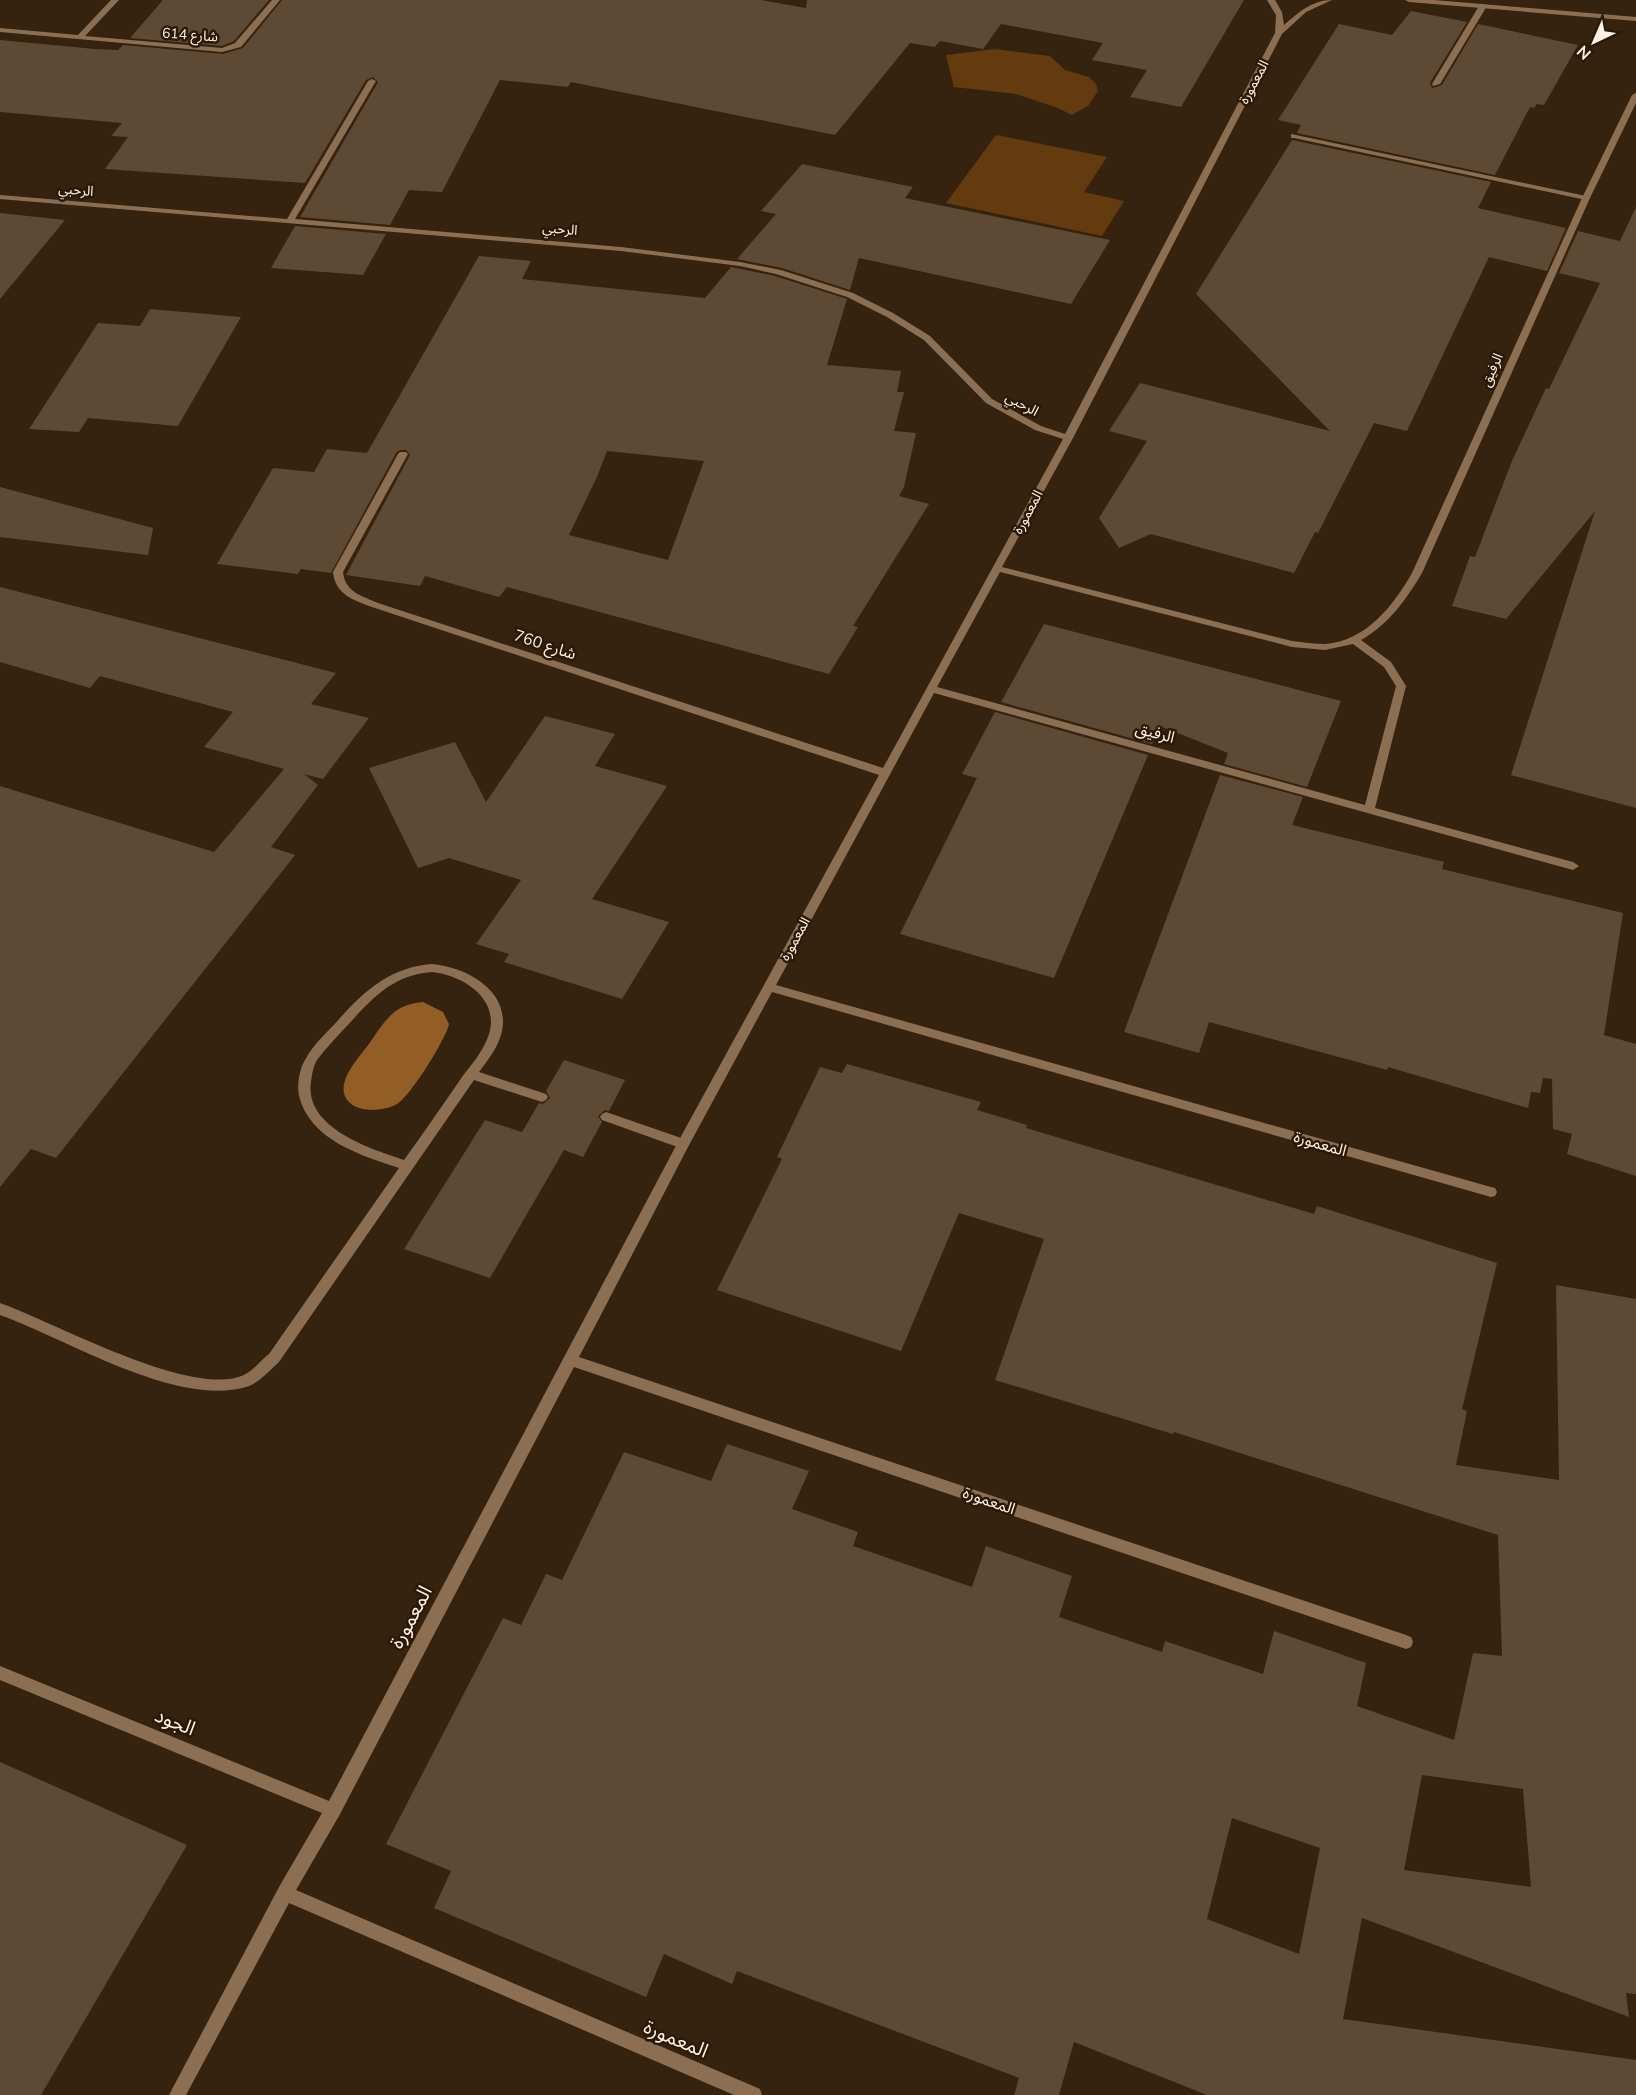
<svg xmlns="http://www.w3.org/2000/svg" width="1636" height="2095" viewBox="0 0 1636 2095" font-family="'Nunito Sans','Noto Sans Arabic',sans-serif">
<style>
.green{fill:#633b0e}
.water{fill:#925e25}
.building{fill:#5e4935;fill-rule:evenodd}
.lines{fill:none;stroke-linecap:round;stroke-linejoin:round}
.service{fill:#8c6f53;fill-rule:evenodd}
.minor{fill:#8c6f53;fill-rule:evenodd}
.labels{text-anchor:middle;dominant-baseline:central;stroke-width:5;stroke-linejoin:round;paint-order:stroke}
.far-street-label{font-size:14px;fill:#fff2e6;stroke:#2b1906}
.street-label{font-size:16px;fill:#fff2e6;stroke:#2b1906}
.near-street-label{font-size:20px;fill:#fff2e6;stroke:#2b1906}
</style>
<rect width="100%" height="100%" fill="#35220f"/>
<path class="green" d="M 995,49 L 1050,56 L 1065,70 L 1089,77 L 1096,84 L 1098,91 L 1088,106 L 1072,115 L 1058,108 L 1016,94 L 954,87 L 946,55 Z
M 996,135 L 1107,157 L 1084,192 L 1124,201 L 1102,236 L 946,203 Z"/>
<path class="water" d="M 423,1002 L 443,1012 L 449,1024 C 446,1039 410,1097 397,1104 C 380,1114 339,1113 344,1084 C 347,1069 362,1054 371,1041 C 386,1019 395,1004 423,1002 Z"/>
<path class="building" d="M 163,0 L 269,0 L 234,41 L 222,46 L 130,38 Z
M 282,0 L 761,0 L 806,8 L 807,0 L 1244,0 L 1181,107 L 1130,97 L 1147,70 L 1092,60 L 1103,43 L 1001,24 L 983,49 L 940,41 L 935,47 L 910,43 L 835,135 L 571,82 L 568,87 L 500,80 L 442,192 L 409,190 L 390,225 L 300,217 L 378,82 L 373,77 L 366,80 L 305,183 L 105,169 L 128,137 L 111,136 L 122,123 L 0,112 L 0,40 L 95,49 L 118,50 L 123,45 L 223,54 L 243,48 Z
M 1411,11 L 1467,22 L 1430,83 L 1432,88 L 1442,85 L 1478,24 L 1578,45 L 1544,105 L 1537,104 L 1534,108 L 1530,107 L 1495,175 L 1297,133 L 1301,125 L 1278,120 L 1339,24 L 1392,35 Z
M 1292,140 L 1491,182 L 1478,208 L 1566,228 L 1547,271 L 1489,257 L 1407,431 L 1374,423 L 1318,533 L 1315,532 L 1294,573 L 1151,534 L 1119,548 L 1099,518 L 1147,441 L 1109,431 L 1140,383 L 1330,431 L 1196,294 Z
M 802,164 L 913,187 L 905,198 L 1110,240 L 1071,304 L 859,258 L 850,290 L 782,268 L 737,259 L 776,214 L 761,211 Z
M 1636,207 L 1636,808 L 1511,775 L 1595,511 L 1506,619 L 1452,606 L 1470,556 L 1475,557 L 1512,461 L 1546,388 L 1549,389 L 1600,283 L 1559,273 L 1578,231 L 1620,241 Z
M 0,213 L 65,220 L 0,299 Z
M 295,226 L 386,234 L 363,275 L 271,268 Z
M 479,256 L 531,261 L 522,279 L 705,298 L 731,267 L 775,276 L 847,299 L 827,365 L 901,371 L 897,392 L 904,392 L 894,431 L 916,433 L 904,487 L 899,496 L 929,504 L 853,626 L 858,627 L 829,674 L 507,587 L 499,597 L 425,576 L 420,586 L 346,575 L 410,455 L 406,450 L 400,450 L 396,453 L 331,573 L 301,569 L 298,574 L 217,564 L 273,468 L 314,472 L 327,449 L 367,453 ZM 607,451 L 704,461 L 668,560 L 569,535 L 597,477 Z
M 150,309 L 241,317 L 178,426 L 88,418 L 79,432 L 29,429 L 98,323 L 140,326 Z
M 0,487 L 153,528 L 148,555 L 0,537 Z
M 0,587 L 336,673 L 311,704 L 369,718 L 323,779 L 304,774 L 318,785 L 271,847 L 295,855 L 56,1158 L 31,1149 L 0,1187 L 0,786 L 214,852 L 284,769 L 204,747 L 233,712 L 100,676 L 90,688 L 0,662 Z
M 1044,624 L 1341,701 L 1307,787 L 1224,764 L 1228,753 L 1160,726 L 1152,744 L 1001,702 Z
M 995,712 L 1148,755 L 1054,978 L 900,934 L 977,778 L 962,774 Z
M 545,716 L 615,734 L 595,766 L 667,786 L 592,899 L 669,922 L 622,999 L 504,962 L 509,954 L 476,944 L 521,880 L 449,858 L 418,868 L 369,768 L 455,742 L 486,802 Z
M 1220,775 L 1303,797 L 1292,825 L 1444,862 L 1442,869 L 1623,913 L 1604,1035 L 1636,1044 L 1636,1176 L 1567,1154 L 1572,1134 L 1553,1129 L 1552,1079 L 1543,1078 L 1540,1093 L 1531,1092 L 1528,1108 L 1388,1067 L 1387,1070 L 1209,1022 L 1199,1053 L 1124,1032 Z
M 564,1060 L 625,1080 L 609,1111 L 605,1110 L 598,1116 L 602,1122 L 583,1157 L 564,1150 L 490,1278 L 404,1249 L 485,1120 L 522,1132 L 539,1103 L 543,1104 L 550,1098 L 546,1091 Z
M 847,1064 L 981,1102 L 977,1110 L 1027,1125 L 1026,1128 L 1314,1214 L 1317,1206 L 1497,1263 L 1462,1409 L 1467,1411 L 1456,1465 L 1559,1480 L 1556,1285 L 1636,1299 L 1636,1994 L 1626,1993 L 1629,2017 L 1362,1918 L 1343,2019 L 1636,2060 L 1636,2095 L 1207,2095 L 1074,2042 L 1059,2095 L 1014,2095 L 1019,2078 L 737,1971 L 732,1984 L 664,1954 L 646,1997 L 434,1908 L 451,1871 L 386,1844 L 503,1618 L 521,1625 L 546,1574 L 562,1580 L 624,1452 L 711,1481 L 727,1444 L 809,1471 L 792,1509 L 858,1532 L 853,1546 L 972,1587 L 986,1546 L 1072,1576 L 1059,1617 L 1162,1652 L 1165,1641 L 1263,1674 L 1274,1631 L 1366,1663 L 1357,1706 L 1454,1740 L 1473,1653 L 1502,1656 L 1498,1535 L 1174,1432 L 1173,1434 L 995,1380 L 1044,1239 L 959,1213 L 901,1351 L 717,1290 L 782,1159 L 777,1157 L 820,1067 L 842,1073 ZM 1422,1775 L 1523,1789 L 1531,1887 L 1404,1870 ZM 1232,1818 L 1320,1848 L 1299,1954 L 1207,1919 Z
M 0,1762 L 187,1845 L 41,2095 L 0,2095 Z"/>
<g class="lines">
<path class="service" d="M 1483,4 L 1487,6 L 1440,84 L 1433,86 L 1432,84 L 1479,6 Z
M 1291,134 L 1586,196 L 1590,198 L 1586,200 L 1294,138 L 1291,138 Z
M 432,964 C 466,967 510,990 502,1031 C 499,1046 488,1060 479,1072 L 546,1094 L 548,1097 L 546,1100 L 542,1102 L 474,1080 L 279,1362 C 269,1371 259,1383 246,1387 C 175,1407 67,1339 0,1315 L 0,1303 C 54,1322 192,1399 244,1375 C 254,1370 261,1360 269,1354 L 399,1168 C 360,1155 310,1140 299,1096 C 297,1085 299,1070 305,1060 C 313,1044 328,1032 340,1018 C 366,989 392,967 432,964 ZM 432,972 C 462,975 500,998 489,1034 C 484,1050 472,1064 462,1077 C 443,1105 424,1132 404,1160 C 371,1149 304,1128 311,1082 C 312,1074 313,1067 317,1060 C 325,1049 335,1039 345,1028 C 371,1000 391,975 432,972 Z
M 606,1112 L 687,1140 L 689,1144 L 687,1148 L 683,1149 L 602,1120 L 600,1117 L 602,1114 Z"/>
<path class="minor" d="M 111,0 L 119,0 L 85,36 L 222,48 L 235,43 L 272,0 L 280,0 L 241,47 L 222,52 L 0,32 L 0,28 L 78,35 Z
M 1267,0 L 1275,0 L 1282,12 L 1284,25 C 1298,13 1312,0 1332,0 L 1306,12 L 1282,34 L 1073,438 L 1002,567 L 1292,641 C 1303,642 1314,644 1325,644 C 1366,641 1393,606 1412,573 L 1582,198 L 1632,95 L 1636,93 L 1636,103 L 1590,198 L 1422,573 C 1406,600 1389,624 1361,640 L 1391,662 L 1406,686 L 1375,808 L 1573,862 L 1579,866 L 1573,870 L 934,693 L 776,985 L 1491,1187 L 1495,1188 L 1497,1192 L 1495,1196 L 1491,1197 L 772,992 L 688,1147 L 579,1357 L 1406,1635 L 1411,1637 L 1413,1642 L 1411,1647 L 1406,1649 L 574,1367 L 339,1816 L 296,1890 L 760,2089 L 762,2095 L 734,2095 L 289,1903 L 186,2095 L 169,2095 L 279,1887 L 322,1813 L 0,1680 L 0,1666 L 329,1801 L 679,1140 L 879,775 L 372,607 C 353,600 335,594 333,572 L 398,454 L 400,452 L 406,452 L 408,454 L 343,572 C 345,592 362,596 378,603 L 883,768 L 1063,439 L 1035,430 L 986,403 L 924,340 L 887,317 L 847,297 L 776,274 L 740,266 L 621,251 L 0,199 L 0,195 L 287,219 L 368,81 L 372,79 L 376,81 L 295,219 L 621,247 L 740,262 L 781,270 L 853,293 L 893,313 L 930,336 L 992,399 L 1041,426 L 1065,434 L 1275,33 L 1276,15 ZM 1000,572 L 1292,647 L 1325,650 L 1353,644 L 1384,667 L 1396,686 L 1365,805 L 937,687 Z
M 1405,0 L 1434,0 L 1636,17 L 1636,21 L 1409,2 Z"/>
</g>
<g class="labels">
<g class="far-street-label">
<text transform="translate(190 35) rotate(4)">شارع 614</text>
<text transform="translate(1254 82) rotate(-62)">المعمورة</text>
<text transform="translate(76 190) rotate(5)">الرحبي</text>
<text transform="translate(560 229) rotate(5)">الرحبي</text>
<text transform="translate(1492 370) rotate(-66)">الرفيق</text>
<text transform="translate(1022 404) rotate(28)">الرحبي</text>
<text transform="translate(1028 512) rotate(-62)">المعمورة</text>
<text transform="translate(795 939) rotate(-61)">المعمورة</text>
</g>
<g class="street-label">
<text transform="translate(545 645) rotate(18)">شارع 760</text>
<text transform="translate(1155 733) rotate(15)">الرفيق</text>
<text transform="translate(1320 1144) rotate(16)">المعمورة</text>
<text transform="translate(989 1501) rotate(19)">المعمورة</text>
</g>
<g class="near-street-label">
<text transform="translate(411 1617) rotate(-62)">المعمورة</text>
<text transform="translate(175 1722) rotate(22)">الجود</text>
<text transform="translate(676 2039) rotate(23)">المعمورة</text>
</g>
</g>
<g transform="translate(1594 42) rotate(224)" stroke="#2b1906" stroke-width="4.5" paint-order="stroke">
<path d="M0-4.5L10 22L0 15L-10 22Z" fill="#fff2e6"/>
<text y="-9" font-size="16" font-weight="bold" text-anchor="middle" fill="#fff2e6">N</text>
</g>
</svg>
